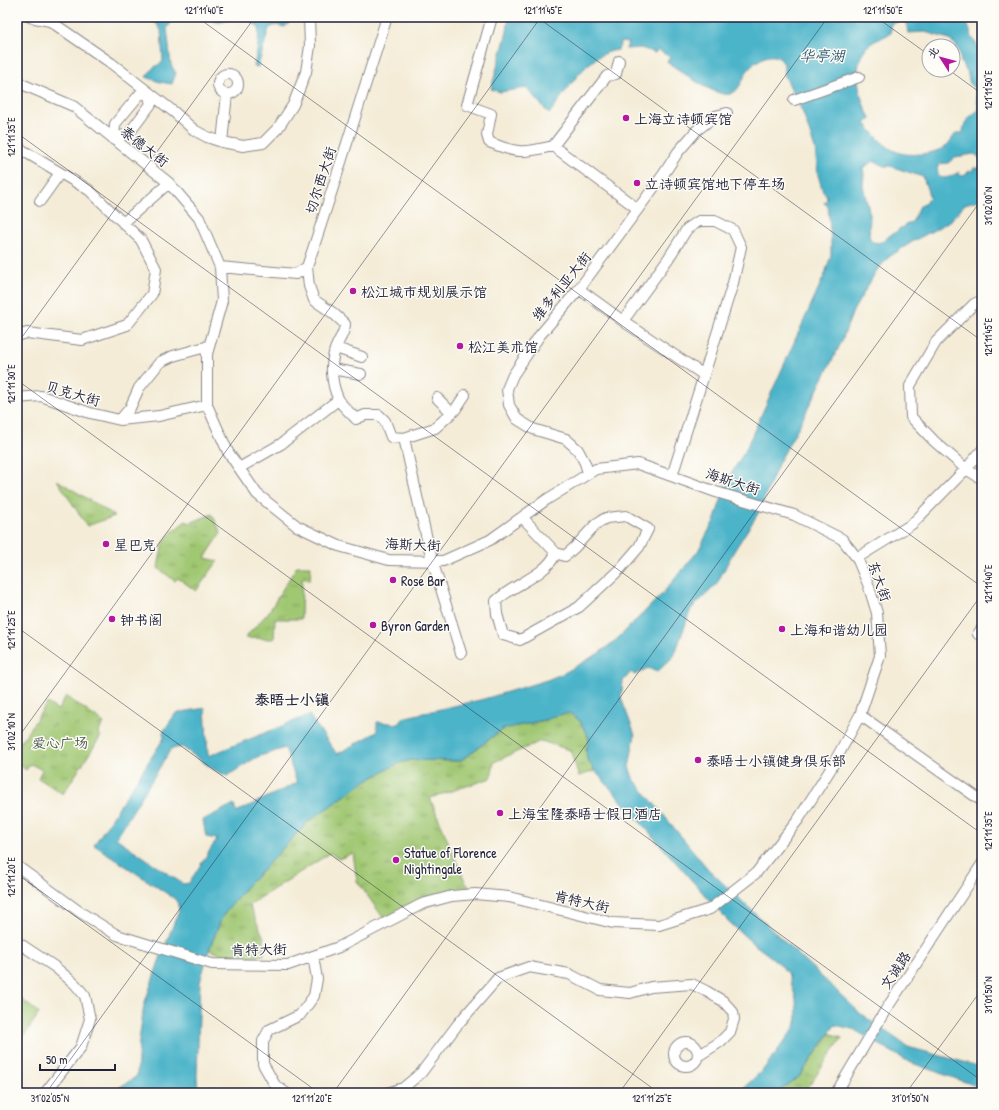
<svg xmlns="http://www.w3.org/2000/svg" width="999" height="1110" viewBox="0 0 999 1110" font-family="'Patrick Hand','LXGW WenKai TC',sans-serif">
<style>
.park{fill:url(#park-tufts);stroke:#617456}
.water{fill:#4bb4c9;stroke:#366b82;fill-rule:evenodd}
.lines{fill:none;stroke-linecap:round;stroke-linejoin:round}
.minor-casing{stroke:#8b8789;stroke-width:12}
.minor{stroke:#fff;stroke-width:10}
.ticks{fill:none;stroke:#22223b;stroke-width:1;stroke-opacity:0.45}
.poi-dot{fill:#b5179e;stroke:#fdfcf7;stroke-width:1.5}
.labels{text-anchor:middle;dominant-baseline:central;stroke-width:3;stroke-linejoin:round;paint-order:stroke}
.poi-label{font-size:14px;fill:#22223b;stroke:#fdfcf7;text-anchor:start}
.street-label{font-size:14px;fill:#22223b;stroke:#fdfcf7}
.park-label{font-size:14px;fill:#4e5c4e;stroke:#fdfcf7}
.water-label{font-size:15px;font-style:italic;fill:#325c74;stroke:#fdfcf7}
.neighbourhood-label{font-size:15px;font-weight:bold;fill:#22223b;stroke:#fdfcf7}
.neatline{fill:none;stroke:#22223b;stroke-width:1.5}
.ticks-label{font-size:10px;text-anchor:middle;fill:#22223b}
</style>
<defs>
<pattern id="park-tufts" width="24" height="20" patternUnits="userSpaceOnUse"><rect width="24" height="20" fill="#a0c772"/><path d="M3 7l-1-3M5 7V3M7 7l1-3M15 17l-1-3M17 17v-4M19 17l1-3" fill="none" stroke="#82a15f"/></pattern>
</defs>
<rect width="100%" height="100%" fill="#fdfcf7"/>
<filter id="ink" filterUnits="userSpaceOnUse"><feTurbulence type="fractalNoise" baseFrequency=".025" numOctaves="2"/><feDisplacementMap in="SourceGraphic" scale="8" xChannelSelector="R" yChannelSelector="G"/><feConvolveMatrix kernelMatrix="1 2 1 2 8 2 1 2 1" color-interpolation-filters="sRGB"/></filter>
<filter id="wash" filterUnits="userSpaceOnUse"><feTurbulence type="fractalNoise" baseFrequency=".012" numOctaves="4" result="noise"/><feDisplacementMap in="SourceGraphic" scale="16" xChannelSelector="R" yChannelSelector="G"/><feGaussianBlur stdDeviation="0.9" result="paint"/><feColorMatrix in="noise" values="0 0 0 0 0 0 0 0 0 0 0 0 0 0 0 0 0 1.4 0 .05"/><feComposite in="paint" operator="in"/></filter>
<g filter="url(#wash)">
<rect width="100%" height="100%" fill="#f4ecd7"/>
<path class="park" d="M 57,480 L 115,516 L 87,526 Z
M 212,514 L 221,533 L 205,558 L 218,561 L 196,591 L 178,578 L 175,581 L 158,568 C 163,540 163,538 186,521 L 190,523 Z
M 297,566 L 311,566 L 310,580 L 302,579 L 301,619 L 275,619 L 274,639 L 245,638 L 268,613 Z
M 66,696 L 104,723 L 98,733 L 101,736 L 63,794 L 38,778 L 42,770 L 31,764 L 26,770 L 17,763 L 17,748 L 47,703 L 58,710 Z
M 570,713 L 580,721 L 589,739 L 586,750 L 587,759 L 595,771 L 579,776 L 570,750 L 541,741 L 494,762 L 491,778 L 430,798 L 462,875 L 466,883 L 475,894 L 452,896 L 387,923 L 357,881 L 353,853 L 339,859 L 330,853 L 249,905 L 264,938 L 264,955 L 235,959 L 209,950 L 222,917 L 246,887 L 309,821 L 364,782 L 399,763 L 412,760 L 460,761 L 503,729 L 545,720 L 558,715 Z
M 17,996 L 39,1013 L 17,1047 Z
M 830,1033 L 842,1038 L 804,1093 L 777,1093 L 800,1076 Z"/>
<path class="water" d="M 149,17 L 176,17 L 167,28 L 171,65 L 176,73 L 172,84 L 160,82 L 146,77 L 153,68 L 163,62 L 161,30 L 156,23 Z
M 208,17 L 293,17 L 292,20 L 285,27 L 276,25 L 269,28 L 258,67 L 254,66 L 258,46 L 259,27 C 254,24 249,20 244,19 C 228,15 221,30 208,17 Z
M 509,17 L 965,17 L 972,37 L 982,53 L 982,163 L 978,156 L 974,154 L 955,157 L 948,163 L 940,164 L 937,167 L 938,174 L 942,178 L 950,177 L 959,172 L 959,175 L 964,176 L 969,171 L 973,171 L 973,168 L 980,168 L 982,165 L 982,199 L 965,204 L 952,219 L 940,227 L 915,240 L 889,257 L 877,270 L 853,311 L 841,343 L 800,424 L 778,464 L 759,512 L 734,551 L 716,585 L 691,609 L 674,656 L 657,672 L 648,668 L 635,675 L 631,672 L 623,681 L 621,698 L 635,735 L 629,767 L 633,778 L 708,869 L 861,1014 L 908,1047 L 982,1067 L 982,1088 L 909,1062 L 853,1029 L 835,1025 L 800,1076 L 777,1093 L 738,1093 L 763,1070 L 795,1027 L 797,1018 L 796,999 L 789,976 L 780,964 L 750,941 L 725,918 L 595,771 L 587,759 L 586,750 L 589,739 L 580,721 L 570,713 L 558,715 L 545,720 L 503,729 L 460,761 L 412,760 L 399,763 L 364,782 L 309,821 L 246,887 L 222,917 L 209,950 L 200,982 L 197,1076 L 198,1093 L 111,1093 L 137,1076 L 139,1041 L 144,1005 L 158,964 L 179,910 L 178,904 L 175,899 L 94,845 L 164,738 L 163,732 L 176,713 L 205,708 L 208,756 L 309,715 L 337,754 L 377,732 L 377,722 L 400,724 L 402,718 L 484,699 L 547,680 L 566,672 L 599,653 L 616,640 L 663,593 L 698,551 L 715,519 L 727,481 L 745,451 L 825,274 L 831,255 L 831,240 L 828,206 L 824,203 L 827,199 L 826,194 L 823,192 L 818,175 L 815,149 L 803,113 L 784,74 L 784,64 L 779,57 C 777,57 773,55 770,56 C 762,56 750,66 746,73 C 741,83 737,97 723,94 C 705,90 683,72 667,62 L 670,57 L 658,50 L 655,53 L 641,48 L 626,49 L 628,43 L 621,42 L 618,50 C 587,53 567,91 549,114 L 527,88 L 500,92 L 491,89 L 507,32 ZM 906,21 L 908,33 L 925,32 L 946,38 L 955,44 L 959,51 L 961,63 L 967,71 L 970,84 L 975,90 L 979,110 C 970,116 963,121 963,133 L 956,133 C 953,137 949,144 945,147 C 934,154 909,157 897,152 C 884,147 873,133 865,123 L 871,119 C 859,102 850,60 869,45 C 875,40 884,37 891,33 L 891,23 ZM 873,161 L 884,166 L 890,166 L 923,177 L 930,198 L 927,199 L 925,204 L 920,206 L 912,222 L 905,224 L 905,227 L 900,228 C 897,232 896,232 892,234 C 883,240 885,244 872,242 L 869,236 L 870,215 L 863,186 L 864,174 L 863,168 ZM 182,747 L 213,769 L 227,776 L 257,757 L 285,748 L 297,783 L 236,812 L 234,804 L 203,820 L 206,837 L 217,839 L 189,883 L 183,884 L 116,838 L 171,749 Z"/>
</g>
<g filter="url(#ink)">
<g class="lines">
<defs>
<path id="minor" d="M 30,17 L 50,21 L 111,63 L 174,112 L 194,130 L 207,137 L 222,142 L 243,146 L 263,143 L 278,128 L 293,105 L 306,72 L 310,46 L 309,17
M 492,17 L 467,105 L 491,114 L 487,135 L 489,142 C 517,154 524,153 553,146 L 638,209
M218 84a10 10 0 1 1 20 0a10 10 0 1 1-20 0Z
M 17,82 L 73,106 L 169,183 L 199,218 L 220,267 L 222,301 L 207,354 L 207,405 L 228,452 L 257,494 L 297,526 L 339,546 L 389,560 L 443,561 L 490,540 L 546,500 L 596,469 L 638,464 L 716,492 L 794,515 L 842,539 L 857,558 L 868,584 L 877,613 L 880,656 L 860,715 L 830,770 L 798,820 L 756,873 L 710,909 L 659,925 L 613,923 L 509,897 L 475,894 L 452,896 L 422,904 L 339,947 L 288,965 L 212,964 L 117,935 L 80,912 L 17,866
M 148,93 L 151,104 L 130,132 L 114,140 L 115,124 L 140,94 Z
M 794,100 L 859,77
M 222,142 L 227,94
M 553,146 L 607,76 L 616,74 L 619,61
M 17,147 L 89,190 L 141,240 L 156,269 L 152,294 L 127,325 L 82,340 L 27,333 L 17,336
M 40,201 L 60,173
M 123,223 L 169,183
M 220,267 L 296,274 L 307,267 C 335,184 360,100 387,17
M 307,267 L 309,286 L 314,300 L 333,313 L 345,324 C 345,334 336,343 334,353 C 330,367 332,385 338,398 C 341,406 351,413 356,419 L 365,415 L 379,415 L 385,421 L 391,437 L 404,438 L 435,428 L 455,410 L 465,395
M 579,289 L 623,321
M 982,300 L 974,304 L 936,342 L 910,386 L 911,417 L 934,441 L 966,469 L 982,479
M 336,348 L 362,357
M 332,369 L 361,374
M 17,398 L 41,396 L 90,413 L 120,420 L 159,416 L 207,405
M 437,398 L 452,413
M 120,420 L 130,408 L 139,388 L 160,362 L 173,356 L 209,346
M 404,438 L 419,505 L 432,560 L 461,653
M 239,468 L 281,444 L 338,400
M 588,473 L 585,463 L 578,450 L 566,439 L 533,429 L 517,419 L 509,405 L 507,389 L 513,375 L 540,335 L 579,289 L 663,175 L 678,152 L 697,130 L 715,116 L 727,113
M 672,476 L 733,283 L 741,247 L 733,230 L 715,221 L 699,221 L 687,229 L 668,259 L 623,321 L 704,375
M 522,517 L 556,553 L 565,556 L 575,547 L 596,524 L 606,518 L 626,516 L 648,529 L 639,547 L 620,569 L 579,607 L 520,640 L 503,635 L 497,614 L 496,601 C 513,584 546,576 556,553
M 857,558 L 912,524 L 966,469 L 982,450
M 978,634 L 982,628
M 860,715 L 982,801
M 17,942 L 55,967 L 75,984 L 85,996 L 90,1019 L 81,1047 L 45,1093
M674 1054a12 12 0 1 1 24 0a12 12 0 1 1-24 0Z
M 286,1093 L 275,1085 L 263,1064 L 263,1041 L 269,1030 L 300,1015 L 314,996 L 317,979 L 313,956
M 387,1093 L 403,1088 L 421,1073 L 458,1024 L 498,978 L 529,967 L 569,974 L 600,990 L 630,993 L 651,987 L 692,984 L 706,991 L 723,1001 L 733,1012 L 734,1019 L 730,1032 L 720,1042 L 698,1056
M 836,1093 L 885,1011 L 982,864"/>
</defs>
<use href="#minor" class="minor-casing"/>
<use href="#minor" class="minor"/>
</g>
</g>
<path class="ticks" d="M 197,17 L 982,587M 537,17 L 982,341M 876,17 L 929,55M 949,70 L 982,94M 17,133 L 982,834M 17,344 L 255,17M 17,380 L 982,1081M 17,627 L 659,1093M 17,739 L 541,17M 17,874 L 319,1093M 46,1093 L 828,17M 333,1093 L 982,199M 619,1093 L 982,594M 906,1093 L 982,989"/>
<g class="poi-dot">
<circle cx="626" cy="118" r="4"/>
<circle cx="637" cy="183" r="4"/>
<circle cx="353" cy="291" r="4"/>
<circle cx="460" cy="346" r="4"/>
<circle cx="106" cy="544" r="4"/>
<circle cx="393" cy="580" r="4"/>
<circle cx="112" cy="619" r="4"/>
<circle cx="373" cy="625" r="4"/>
<circle cx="782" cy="629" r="4"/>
<circle cx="698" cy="760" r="4"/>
<circle cx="500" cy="813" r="4"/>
<circle cx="396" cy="860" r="4"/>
</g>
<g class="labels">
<g class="poi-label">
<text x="634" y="118">上海立诗顿宾馆</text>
<text x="645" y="183">立诗顿宾馆地下停车场</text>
<text x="361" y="291">松江城市规划展示馆</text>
<text x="468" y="346">松江美术馆</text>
<text x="114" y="544">星巴克</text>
<text x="401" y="580">Rose Bar</text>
<text x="120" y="619">钟书阁</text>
<text x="381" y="625">Byron Garden</text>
<text x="790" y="629">上海和谐幼儿园</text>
<text x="706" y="760">泰晤士小镇健身俱乐部</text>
<text x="508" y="813">上海宝隆泰晤士假日酒店</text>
<text x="404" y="852">Statue of Florence<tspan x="404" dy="16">Nightingale</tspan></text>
</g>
<g class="street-label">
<text transform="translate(145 146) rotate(38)">泰德大街</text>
<text transform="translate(320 180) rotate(-72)">切尔西大街</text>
<text transform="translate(561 286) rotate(-51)">维多利亚大街</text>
<text transform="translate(73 393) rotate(16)">贝克大街</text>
<text transform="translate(733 481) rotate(18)">海斯大街</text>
<text transform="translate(413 544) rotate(2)">海斯大街</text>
<text transform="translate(880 581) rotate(70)">东大街</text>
<text transform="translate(582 901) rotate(13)">肯特大街</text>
<text transform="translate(259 949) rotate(-1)">肯特大街</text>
<text transform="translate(895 970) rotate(-56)">文诚路</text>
</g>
<g class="park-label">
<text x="60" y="742">爱心广场</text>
</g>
<g class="water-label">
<text x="822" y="55">华亭湖</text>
</g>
<g class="neighbourhood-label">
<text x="292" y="699">泰晤士小镇</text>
</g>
</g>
<rect width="999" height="1110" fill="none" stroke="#fdfcf7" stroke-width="44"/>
<g transform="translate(941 58) rotate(306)"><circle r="19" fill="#fdfcf7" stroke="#a5a5ac"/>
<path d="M0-3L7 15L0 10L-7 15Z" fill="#b5179e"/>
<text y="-6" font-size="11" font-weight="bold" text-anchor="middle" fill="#22223b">北</text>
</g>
<path d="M40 1064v6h75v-6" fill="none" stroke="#22223b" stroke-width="2"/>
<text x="46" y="1064" font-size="12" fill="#22223b" stroke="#fdfcf7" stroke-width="3" paint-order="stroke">50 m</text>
<rect x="22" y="22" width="955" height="1066" class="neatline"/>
<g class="ticks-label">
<text x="204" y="14">121°11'40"E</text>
<text x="543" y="14">121°11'45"E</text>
<text x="883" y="14">121°11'50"E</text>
<text transform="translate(988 90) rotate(-90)" y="4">121°11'50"E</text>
<text transform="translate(11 137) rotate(-90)" y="4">121°11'35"E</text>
<text transform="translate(988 206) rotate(-90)" y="4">31°02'00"N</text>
<text transform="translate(988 337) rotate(-90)" y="4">121°11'45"E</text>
<text transform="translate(11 384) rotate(-90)" y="4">121°11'30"E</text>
<text transform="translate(988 584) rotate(-90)" y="4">121°11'40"E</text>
<text transform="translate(11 630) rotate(-90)" y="4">121°11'25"E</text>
<text transform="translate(11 732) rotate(-90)" y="4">31°02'10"N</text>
<text transform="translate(988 831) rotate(-90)" y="4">121°11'35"E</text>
<text transform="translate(11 877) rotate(-90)" y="4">121°11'20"E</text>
<text transform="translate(988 995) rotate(-90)" y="4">31°01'50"N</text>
<text x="50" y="1102">31°02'05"N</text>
<text x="312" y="1102">121°11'20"E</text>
<text x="652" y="1102">121°11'25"E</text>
<text x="910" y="1102">31°01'50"N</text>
</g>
</svg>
